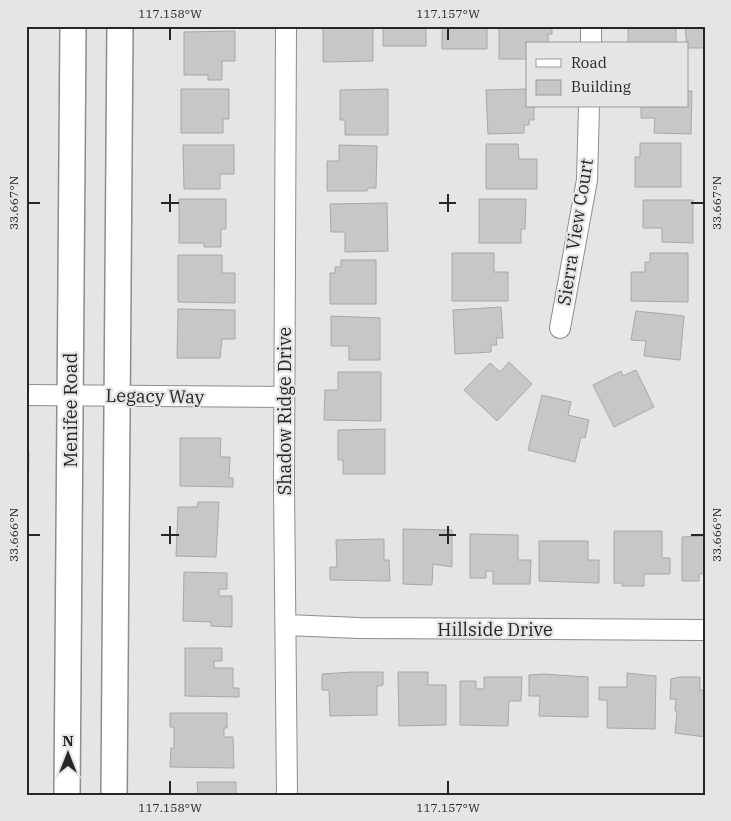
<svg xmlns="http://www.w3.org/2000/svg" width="731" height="821" viewBox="0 0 731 821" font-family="'IBM Plex Serif',serif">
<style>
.building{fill:#c7c7ca;stroke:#a8a8ab}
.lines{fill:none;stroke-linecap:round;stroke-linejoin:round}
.minor-casing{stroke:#8d8d8f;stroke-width:22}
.major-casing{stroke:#8d8d8f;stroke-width:28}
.minor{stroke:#fff;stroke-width:20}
.major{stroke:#fff;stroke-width:25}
.ticks{fill:none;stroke:#262627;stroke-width:2}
.labels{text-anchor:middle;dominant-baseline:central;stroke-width:4.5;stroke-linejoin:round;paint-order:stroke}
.street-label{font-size:18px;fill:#262627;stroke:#e5e5e8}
.neatline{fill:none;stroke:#262627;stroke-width:2}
.ticks-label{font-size:12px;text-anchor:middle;fill:#262627}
</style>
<rect width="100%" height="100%" fill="#e5e5e8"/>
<path class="building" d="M 323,26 L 373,26 L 373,61 L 323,62 Z
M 383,26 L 426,26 L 426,46 L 383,46 Z
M 442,26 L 487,26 L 487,49 L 442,49 Z
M 499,26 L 552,26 L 552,34 L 548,34 L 548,44 L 527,44 L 527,59 L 499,59 Z
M 628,26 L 676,26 L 676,44 L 628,44 Z
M 685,26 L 705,26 L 705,48 L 687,48 Z
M 235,31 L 235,61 L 222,61 L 222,80 L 208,80 L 208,75 L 184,75 L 184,32 Z
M 181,89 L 229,89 L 229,119 L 223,119 L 223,133 L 181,133 Z
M 388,89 L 388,135 L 345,135 L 345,120 L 340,120 L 340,90 Z
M 527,89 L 527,106 L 534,106 L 534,120 L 529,120 L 529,125 L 524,125 L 524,133 L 488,134 L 486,90 Z
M 687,91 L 692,91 L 691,134 L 654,133 L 655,118 L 641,118 L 641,106 L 687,106 Z
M 640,143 L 681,143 L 681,187 L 635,187 L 635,157 L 640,157 Z
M 486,144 L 518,144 L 519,159 L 537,159 L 537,189 L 486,189 Z
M 183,145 L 234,145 L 234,174 L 220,174 L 220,189 L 184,189 Z
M 339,145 L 377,146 L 376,188 L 367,188 L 367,191 L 327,191 L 327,161 L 339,161 Z
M 179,199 L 226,199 L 226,229 L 221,229 L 221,247 L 204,247 L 204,243 L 179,243 Z
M 479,199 L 526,199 L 525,229 L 521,229 L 521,243 L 479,243 Z
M 643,200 L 693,200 L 693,243 L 662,242 L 662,228 L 643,228 Z
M 387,203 L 388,251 L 345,252 L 345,232 L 331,232 L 330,204 Z
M 452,253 L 494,253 L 494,272 L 508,272 L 508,301 L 452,301 Z
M 650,253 L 688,253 L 688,302 L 631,301 L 631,272 L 645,272 L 645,262 L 650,262 Z
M 178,255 L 222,255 L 222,273 L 235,273 L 235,303 L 178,302 Z
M 341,260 L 376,260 L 376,304 L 330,304 L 330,273 L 335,273 L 335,267 L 341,267 Z
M 501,307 L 503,338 L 496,338 L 497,345 L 491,345 L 491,352 L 455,354 L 453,310 Z
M 178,309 L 235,310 L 235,339 L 222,339 L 220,358 L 177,358 Z
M 636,311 L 684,316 L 680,360 L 644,356 L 646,341 L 631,340 Z
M 331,316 L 380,318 L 380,360 L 349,360 L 349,346 L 331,346 Z
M 509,362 L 532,384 L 497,421 L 464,390 L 490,363 L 500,372 Z
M 636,370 L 654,407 L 614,427 L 593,385 L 621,371 L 623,376 Z
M 338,372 L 381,372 L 381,421 L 324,420 L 325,390 L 338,390 Z
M 542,395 L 571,402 L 568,415 L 589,420 L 585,438 L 581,437 L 575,462 L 528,450 Z
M 385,429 L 385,474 L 343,474 L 343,460 L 338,460 L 338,430 Z
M 180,438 L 221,438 L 220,457 L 230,457 L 229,478 L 233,478 L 233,487 L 180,486 Z
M 26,451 L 29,451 L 28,502 L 26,502 Z
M 198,502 L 219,502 L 216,557 L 176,556 L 178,507 L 197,507 Z
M 403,529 L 452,530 L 452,567 L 433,564 L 432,585 L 403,584 Z
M 614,531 L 662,531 L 662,558 L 670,558 L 670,574 L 644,574 L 644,586 L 622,586 L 622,583 L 614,583 Z
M 470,534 L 518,535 L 518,560 L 531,560 L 530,584 L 493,584 L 493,571 L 486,571 L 486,578 L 470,578 Z
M 705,536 L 705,574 L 699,574 L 699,581 L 682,581 L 682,537 Z
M 384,539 L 384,560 L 389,560 L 390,581 L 330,580 L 330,567 L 337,567 L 336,540 Z
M 539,541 L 588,541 L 588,560 L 599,560 L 599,583 L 539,581 Z
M 184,572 L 227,573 L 227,589 L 219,589 L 219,596 L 232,596 L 232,627 L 211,626 L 211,622 L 183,621 Z
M 185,648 L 222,648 L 222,661 L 214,661 L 214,668 L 233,668 L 233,688 L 239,688 L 239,697 L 185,696 Z
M 353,672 L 383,672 L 383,685 L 377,686 L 377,715 L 330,716 L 329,690 L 322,690 L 322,674 Z
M 398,672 L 428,672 L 428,685 L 446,685 L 446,725 L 399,726 Z
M 627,673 L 656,676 L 655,729 L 607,728 L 607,700 L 599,700 L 599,687 L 627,687 Z
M 543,674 L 588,677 L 588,717 L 539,716 L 540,696 L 529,696 L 529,675 Z
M 484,677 L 522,677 L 521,701 L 509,701 L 508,726 L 460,725 L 460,681 L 476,681 L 476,689 L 484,689 Z
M 680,677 L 700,677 L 700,690 L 705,690 L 705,737 L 675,733 L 677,711 L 675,711 L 676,699 L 670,699 L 671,679 Z
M 170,713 L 227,713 L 227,728 L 224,728 L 224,737 L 233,737 L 234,768 L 170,767 L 171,748 L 174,748 L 174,727 L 170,727 Z
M 26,734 L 28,734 L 28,768 L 26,768 Z
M 197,782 L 236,782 L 236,795 L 198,795 Z"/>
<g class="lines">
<defs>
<path id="minor" d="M 286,26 L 284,484 L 287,795
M 591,44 L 591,26
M 560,328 L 587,180 L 589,106
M 26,395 L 284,397
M 286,625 L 359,628 L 705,630"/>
<path id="major" d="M 67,795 L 73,26
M 114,795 L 120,26"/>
</defs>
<use href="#minor" class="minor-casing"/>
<use href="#major" class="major-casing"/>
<use href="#minor" class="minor"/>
<use href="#major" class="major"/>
</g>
<path class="ticks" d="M 170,28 L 170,40M 448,28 L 448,40M 170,194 L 170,212M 448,194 L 448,212M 28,203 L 40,203M 161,203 L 179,203M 439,203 L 456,203M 691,203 L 704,203M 170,526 L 170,544M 448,526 L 448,544M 28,535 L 40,535M 161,535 L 179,535M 439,535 L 456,535M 691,535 L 704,535M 170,781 L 170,794M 448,781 L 448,794"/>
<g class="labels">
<g class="street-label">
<text transform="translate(575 232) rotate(-81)">Sierra View Court</text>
<text transform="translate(155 396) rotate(1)">Legacy Way</text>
<text transform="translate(70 410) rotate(-90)">Menifee Road</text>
<text transform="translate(284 411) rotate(-90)">Shadow Ridge Drive</text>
<text x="495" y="629">Hillside Drive</text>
</g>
</g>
<rect width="731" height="821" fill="none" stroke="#e5e5e8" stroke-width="55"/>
<rect x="526" y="42" width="162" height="65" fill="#e5e5e8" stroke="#99999b"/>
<rect x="536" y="59" width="25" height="8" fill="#ffffff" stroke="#99999b"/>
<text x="571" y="68" font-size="15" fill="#262627">Road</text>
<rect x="536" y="80" width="25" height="15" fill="#c7c7ca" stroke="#99999b"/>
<text x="571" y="92" font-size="15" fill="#262627">Building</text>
<g transform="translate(68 754)" stroke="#e5e5e8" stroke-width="4" paint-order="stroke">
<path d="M0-4L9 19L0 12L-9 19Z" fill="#262627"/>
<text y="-8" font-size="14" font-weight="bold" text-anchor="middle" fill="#262627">N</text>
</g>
<rect x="28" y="28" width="676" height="766" class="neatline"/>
<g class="ticks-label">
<text x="170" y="18">117.158°W</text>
<text x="448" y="18">117.157°W</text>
<text transform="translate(14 203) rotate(-90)" y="4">33.667°N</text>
<text transform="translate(717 203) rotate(-90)" y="4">33.667°N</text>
<text transform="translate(14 535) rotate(-90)" y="4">33.666°N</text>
<text transform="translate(717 535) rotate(-90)" y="4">33.666°N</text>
<text x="170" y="812">117.158°W</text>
<text x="448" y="812">117.157°W</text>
</g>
</svg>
